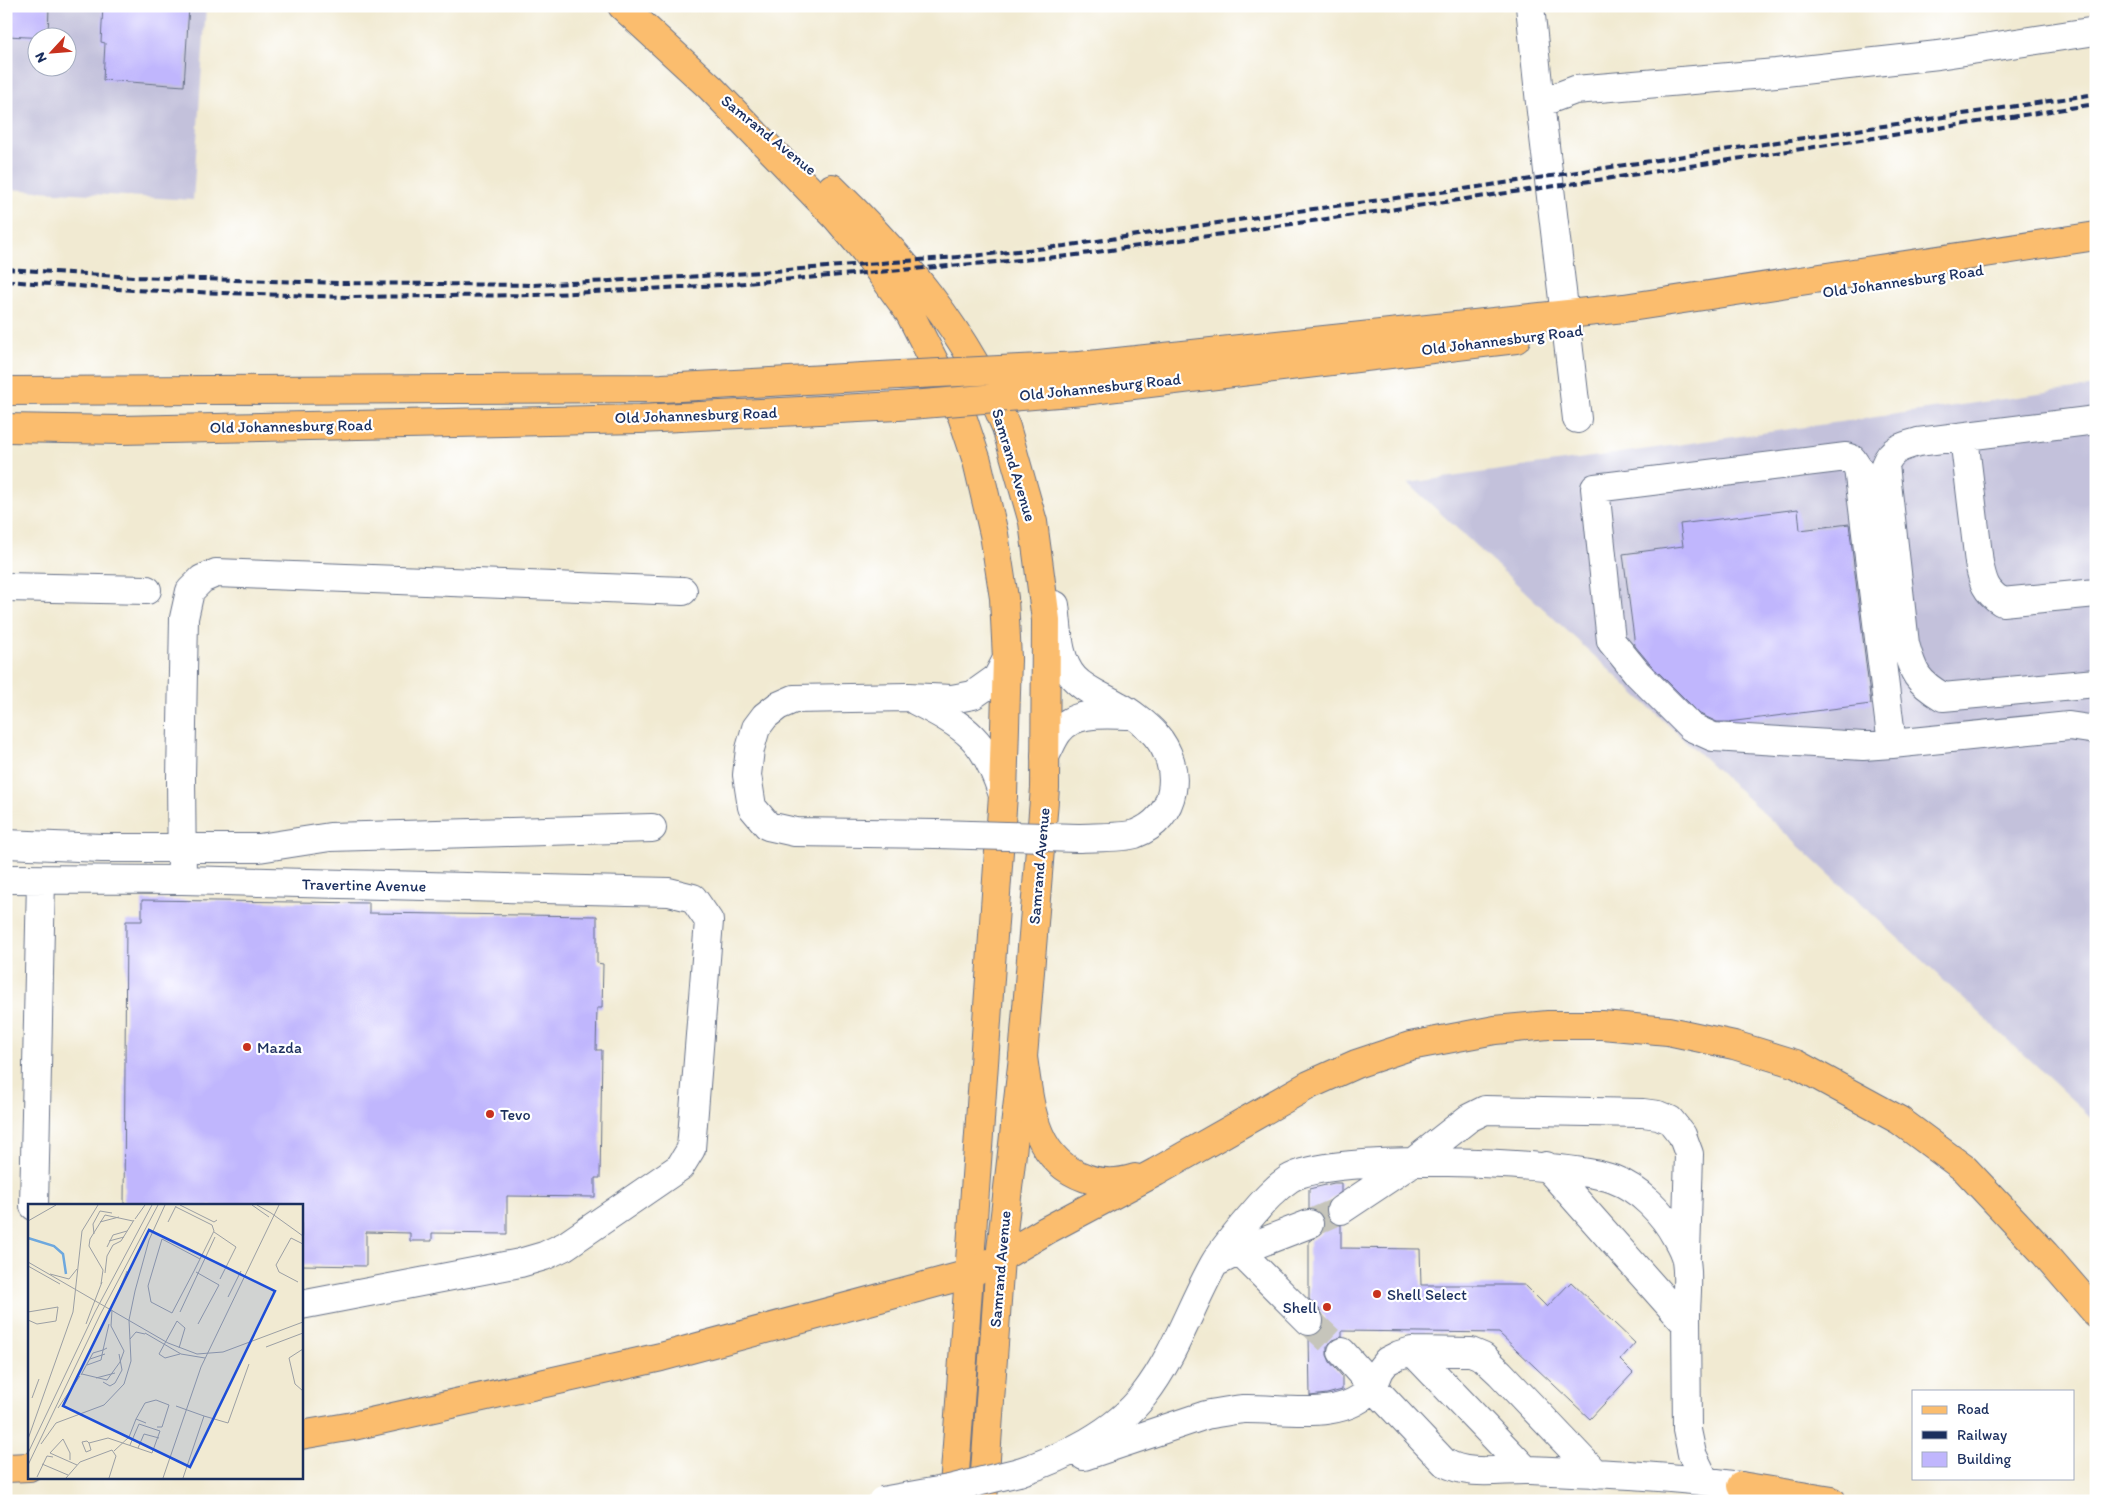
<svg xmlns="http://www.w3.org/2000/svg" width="2102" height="1507" viewBox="0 0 2102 1507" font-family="Itim,sans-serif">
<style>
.industrial{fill:#c3c1db;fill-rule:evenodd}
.building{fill:#c0b6fd}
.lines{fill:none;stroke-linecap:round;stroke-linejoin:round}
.minor-tunnel{stroke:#c6c5bb;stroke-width:28;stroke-dasharray:28 14;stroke-linecap:butt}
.minor-casing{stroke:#667087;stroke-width:30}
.major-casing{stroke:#667087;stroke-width:30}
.highway-casing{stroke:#667087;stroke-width:30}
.minor{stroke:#fff;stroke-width:28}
.major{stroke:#fbbd6e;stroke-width:28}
.highway{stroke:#fbbd6e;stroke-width:28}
.rail{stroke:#1b2f5e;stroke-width:4;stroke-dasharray:8 4;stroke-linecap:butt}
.minor-bridge-casing{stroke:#667087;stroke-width:30;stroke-linecap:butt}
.major-bridge-casing{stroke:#667087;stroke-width:30;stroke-linecap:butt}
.minor-bridge{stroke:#fff;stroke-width:28}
.major-bridge{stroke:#fbbd6e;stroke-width:28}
.poi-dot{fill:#c8321e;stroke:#fff;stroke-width:2}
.labels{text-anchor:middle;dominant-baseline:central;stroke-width:4.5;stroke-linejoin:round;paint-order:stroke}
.street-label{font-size:16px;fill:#1b2f5e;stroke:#fff}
.poi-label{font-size:16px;fill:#1b2f5e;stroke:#fff;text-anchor:start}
.inset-river{fill:none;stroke:#6ea8de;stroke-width:2.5}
.inset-road{fill:none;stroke:#9b9fa4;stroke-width:1}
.view{fill:#1d4ed8;fill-opacity:0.15;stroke:#1d4ed8;stroke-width:2.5}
.inset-edge{fill:none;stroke:#1b2f5e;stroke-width:2.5}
</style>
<rect width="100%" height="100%" fill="#fff"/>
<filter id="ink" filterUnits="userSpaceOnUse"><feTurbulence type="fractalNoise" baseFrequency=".02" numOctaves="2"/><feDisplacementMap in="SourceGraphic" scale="10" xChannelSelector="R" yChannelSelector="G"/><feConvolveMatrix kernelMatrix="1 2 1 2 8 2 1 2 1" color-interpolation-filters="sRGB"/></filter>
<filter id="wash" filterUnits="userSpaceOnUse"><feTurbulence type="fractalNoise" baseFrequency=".0096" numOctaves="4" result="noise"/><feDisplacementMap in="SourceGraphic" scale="20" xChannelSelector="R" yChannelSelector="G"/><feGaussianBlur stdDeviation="1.12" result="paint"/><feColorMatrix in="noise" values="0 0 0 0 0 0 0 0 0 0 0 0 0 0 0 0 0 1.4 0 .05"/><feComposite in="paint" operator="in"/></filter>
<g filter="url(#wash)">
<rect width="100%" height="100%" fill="#f1ead2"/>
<path class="industrial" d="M 6,6 L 206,6 L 193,200 L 6,189 ZM 38,38 L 68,38 L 68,68 L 38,68 Z
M 2096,386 L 2096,1122 L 1408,483 Z"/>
<g id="blocks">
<path class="building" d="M 6,6 L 49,6 L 48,38 L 6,36 Z
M 103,6 L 189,6 L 184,86 L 103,80 L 105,43 L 101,42 Z
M 1798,509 L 1800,530 L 1849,524 L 1871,704 L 1728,722 L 1717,722 L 1700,714 L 1650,664 L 1635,646 L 1623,554 L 1683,546 L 1680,524 Z
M 142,900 L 369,903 L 369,913 L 597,916 L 597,963 L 603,964 L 602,1008 L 597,1008 L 596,1050 L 602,1050 L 600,1178 L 595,1178 L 595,1197 L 507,1196 L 507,1234 L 432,1233 L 432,1241 L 410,1241 L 410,1233 L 366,1232 L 366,1266 L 301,1265 L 301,1206 L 124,1206 L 126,921 L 142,921 Z
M 1334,1183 L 1341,1183 L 1341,1192 L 1327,1203 L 1326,1211 L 1328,1219 L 1334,1224 L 1341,1225 L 1341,1248 L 1420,1249 L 1421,1285 L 1525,1285 L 1547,1307 L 1571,1282 L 1635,1343 L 1620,1360 L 1633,1373 L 1590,1419 L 1499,1333 L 1342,1331 L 1342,1337 L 1332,1340 L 1327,1347 L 1327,1355 L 1330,1362 L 1342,1376 L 1342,1390 L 1327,1394 L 1310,1396 L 1309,1336 L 1320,1332 L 1324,1325 L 1324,1317 L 1320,1310 L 1309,1299 L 1309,1241 L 1321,1234 L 1324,1226 L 1323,1218 L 1319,1212 L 1309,1209 L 1309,1189 Z"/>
</g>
</g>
<g filter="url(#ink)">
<use href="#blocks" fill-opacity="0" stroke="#667087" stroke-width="1"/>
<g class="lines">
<path class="minor-tunnel" d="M 1309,1224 L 1341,1210
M 1309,1321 L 1342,1352"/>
<defs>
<path id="minor" d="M 1530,6 L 1540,103
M 1577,419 L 1540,103 L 1575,90 L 1776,73 L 1938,55 L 2096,31
M 2096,420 L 1918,442 C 1903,446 1891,449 1885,465 L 1905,644 C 1913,673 1917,682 1943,697 L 2096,683
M 1964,437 L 1979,563 C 1983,582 1985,591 2002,602 L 2096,593
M 6,587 L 147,590
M 1055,605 C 1058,628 1057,659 1074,678 C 1086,691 1104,697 1119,706 C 1129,711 1147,725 1155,734 C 1184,767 1178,818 1135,834 C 1122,838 1093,837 1078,838
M 916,701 C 967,727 985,739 1003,795
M 1892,744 L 1863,746 L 1713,737 L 1691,727 L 1638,674 L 1611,641 L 1595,488 L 1846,457 L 1852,459 L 1858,468 L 1892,744 L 2069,726 L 2096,730
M 1045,756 C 1050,748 1053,738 1059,731 C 1075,710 1107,715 1130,715
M 936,834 L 795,832 L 768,826 L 752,807 L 747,775 L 750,749 L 756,728 L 765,716 L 778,706 L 794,699 L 908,697 L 952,699 L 973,695 L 997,678 L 1007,659
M 6,844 L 102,848 L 259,848 L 330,837 L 652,828
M 6,879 L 182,880 L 669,892 L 693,898 L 709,921 L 691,1149 L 680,1167 L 565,1246 L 544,1256 L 520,1263 L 301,1305
M 182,880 L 181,778 L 184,618 L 190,591 L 202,579 L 216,573 L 683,591
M 1546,1166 L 1686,1324
M 34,1206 L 41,880
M 1341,1210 L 1413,1162 L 1469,1118 L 1485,1110 L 1643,1113 L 1658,1115 L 1670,1120 L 1682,1135 L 1689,1154 L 1686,1255
M 1239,1251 L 1309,1321
M 1219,1261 L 1239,1251 L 1309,1224
M 1412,1351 L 1526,1470
M 1342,1352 L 1373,1387
M 1373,1387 L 1380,1370 L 1387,1361 L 1399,1355 L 1412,1351 L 1471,1352 L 1483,1357 L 1500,1373 L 1596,1474
M 1084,1456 L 1206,1415 C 1218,1413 1231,1410 1244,1409 C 1284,1408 1343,1423 1373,1387 L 1444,1462 C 1469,1477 1501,1469 1529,1470 C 1600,1473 1671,1476 1741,1486
M 1019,1472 C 1063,1458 1116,1432 1144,1395 C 1175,1355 1190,1307 1214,1264 C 1224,1247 1239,1230 1252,1215 C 1263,1202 1274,1189 1289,1179 C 1329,1152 1565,1161 1613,1179 C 1640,1189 1663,1213 1676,1237 C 1680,1244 1685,1253 1686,1261 C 1689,1279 1686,1299 1686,1317 C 1686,1355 1687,1392 1687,1430 L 1692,1454 L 1705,1481"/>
<path id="major" d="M 622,6 L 711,88 L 836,217 L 864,250 L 909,312 L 962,416 L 977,461 L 994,534 L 1004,598 L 1007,659 L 1003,795 L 953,1501
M 832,188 C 905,259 967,332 1006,427 L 1033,522 L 1046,620 L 1045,788 L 1023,1057 L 1000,1258 L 983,1501
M 1080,366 L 1624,308 L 2096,236
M 6,391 L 662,388 L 899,375
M 1083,391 L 1516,339
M 6,428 L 121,430 L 640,419 L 898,406"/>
<path id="highway" d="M 1023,1057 C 1030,1105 1033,1160 1086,1178 C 1102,1184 1119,1183 1135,1178
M 301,1435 L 353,1426 L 661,1357 L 969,1274 L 1000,1258 L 1047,1230 L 1156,1172 L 1309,1085 L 1356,1064 L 1410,1046 L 1495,1030 L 1548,1025 L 1602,1025 L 1668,1031 L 1734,1045 L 1796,1064 L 1899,1120 L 1965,1169 L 2045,1254 L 2096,1313
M 6,1468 L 29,1467
M 1741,1486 L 1832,1501"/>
</defs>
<use href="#minor" class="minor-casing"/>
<use href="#major" class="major-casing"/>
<use href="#highway" class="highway-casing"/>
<use href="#minor" class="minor"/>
<use href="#major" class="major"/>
<use href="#highway" class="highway"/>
<path class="rail" d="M 6,269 L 133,277 L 340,283 L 534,285 L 721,275 L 972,256 L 1064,246 L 1291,212 L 1478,187 L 2096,94
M 6,281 L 133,290 L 347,297 L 536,295 L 721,285 L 1069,256 L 1618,177 L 2096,104"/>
<defs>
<path id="minor-bridge" d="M 936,834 L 1078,838
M 882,1501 L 949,1489 L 1019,1472"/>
<path id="major-bridge" d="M 899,375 L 1080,366
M 898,406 L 1083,391"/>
</defs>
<use href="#minor-bridge" class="minor-bridge-casing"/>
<use href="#major-bridge" class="major-bridge-casing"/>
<use href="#minor-bridge" class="minor-bridge"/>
<use href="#major-bridge" class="major-bridge"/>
</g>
</g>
<g class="poi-dot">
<circle cx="247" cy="1047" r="5"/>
<circle cx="490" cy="1114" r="5"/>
<circle cx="1377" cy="1294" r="5"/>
<circle cx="1327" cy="1307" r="5"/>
</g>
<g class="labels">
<g class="street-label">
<text transform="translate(769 135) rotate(39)">Samrand Avenue</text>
<text transform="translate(1903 281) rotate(-8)">Old Johannesburg Road</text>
<text transform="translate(1502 340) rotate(-7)">Old Johannesburg Road</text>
<text transform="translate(1100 387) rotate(-6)">Old Johannesburg Road</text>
<text transform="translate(696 415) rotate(-2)">Old Johannesburg Road</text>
<text transform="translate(291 426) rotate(-1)">Old Johannesburg Road</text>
<text transform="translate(1014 465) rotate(73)">Samrand Avenue</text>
<text transform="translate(1039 866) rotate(-85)">Samrand Avenue</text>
<text transform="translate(364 885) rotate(1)">Travertine Avenue</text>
<text transform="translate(1000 1269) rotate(-85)">Samrand Avenue</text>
</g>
<g class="poi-label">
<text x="257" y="1047">Mazda</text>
<text x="500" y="1114">Tevo</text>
<text x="1387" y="1294">Shell Select</text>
<text x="1317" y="1307" text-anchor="end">Shell</text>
</g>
</g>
<g transform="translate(28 1204)">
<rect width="275" height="275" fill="#f1ead2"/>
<path class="inset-river" d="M 0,34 L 26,42 L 35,50 L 38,70"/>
<path class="inset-road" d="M 152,1 L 186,18 L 189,16M 224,1 L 241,13M 229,1 L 243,9M 148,3 L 184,21 L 186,27 L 166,67 L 144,109 L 123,98 L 120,82 L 134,35 L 172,55M 243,9 L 275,32M 107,15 L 117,1M 0,17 L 28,1M 72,18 L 91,13M 140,18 L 148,2M 186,28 L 208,43 L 192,75M 66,30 L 65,20 L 72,7 L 84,9M 81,37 L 96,33M 79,43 L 85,31 L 99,27M 0,58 L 140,139 L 169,150 L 195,148 L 275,118M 0,62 L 32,80M 168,68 L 191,81 L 170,120M 77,69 L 79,52 L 85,41 L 93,37 L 106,16M 22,70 L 41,75 L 49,65M 270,78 L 251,68 L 248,61 L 263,34 L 275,40M 73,80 L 75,66 L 61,42 L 62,35 L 77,11 L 105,17M 200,93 L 213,67M 86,99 L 99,67M 64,104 L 74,78M 0,108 L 30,103 L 28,117 L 9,120 L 0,116M 152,108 L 187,33M 58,120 L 64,104M 117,129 L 153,150 L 177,154M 102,135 L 108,128 L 117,130M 238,143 L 275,129M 151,144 L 157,124 L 149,117 L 131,150 L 137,154 L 152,150M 275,145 L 261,154 L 267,180 L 275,187M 62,155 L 77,150M 59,161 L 73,156 L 75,146 L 79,144M 54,170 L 79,176 L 92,158 L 96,147 L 83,122 L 84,106M 53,171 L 65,149 L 75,146 L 81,120M 68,174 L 87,169M 75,178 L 82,182 L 87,179 L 94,166 L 91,150M 4,194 L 11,175M 148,202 L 176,212 L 155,274M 30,204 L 52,172M 176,212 L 200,219 L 221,160M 108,215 L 117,199 L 128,196 L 141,201 L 134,223 L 129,223M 0,235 L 45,108 L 54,27 L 70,1M 13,240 L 28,219 L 76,201 L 96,180 L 103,157 L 101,116 L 107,87 L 121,36 L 137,1M 56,243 L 54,238 L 59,237 L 61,239 L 80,234 L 124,249 L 132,227 L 111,220 L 102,241M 56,243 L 58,248 L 63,246 L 61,239M 110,244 L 116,230 L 131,234M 86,247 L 101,233 L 108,215 L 118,219M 0,249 L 67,108 L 124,1M 42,256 L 42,249 L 35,235 L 22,249 L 49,261M 14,260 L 40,271M 0,261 L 72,111 L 130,1M 9,273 L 19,252 L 25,253M 38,274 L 52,258 L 84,246 L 88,252 L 81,274M 135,274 L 173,163 L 251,1"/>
<path class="view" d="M 121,26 L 247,87 L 162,263 L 35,202 Z"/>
<rect width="275" height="275" class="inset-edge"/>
</g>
<rect width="2102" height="1507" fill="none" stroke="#fff" stroke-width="25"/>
<rect x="1912" y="1390" width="162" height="90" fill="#ffffff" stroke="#a4acbf"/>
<rect x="1922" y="1406" width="25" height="8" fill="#fbbd6e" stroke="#a4acbf"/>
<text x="1957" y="1414" font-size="15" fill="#1b2f5e">Road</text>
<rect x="1922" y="1431" width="25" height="8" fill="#1b2f5e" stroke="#a4acbf"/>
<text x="1957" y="1440" font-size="15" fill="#1b2f5e">Railway</text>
<rect x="1922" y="1452" width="25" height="15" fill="#c0b6fd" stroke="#a4acbf"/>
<text x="1957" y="1464" font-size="15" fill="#1b2f5e">Building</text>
<g transform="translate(52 52) rotate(244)"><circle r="24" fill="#ffffff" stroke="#a4acbf"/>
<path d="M0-4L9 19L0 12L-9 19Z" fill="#c8321e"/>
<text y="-8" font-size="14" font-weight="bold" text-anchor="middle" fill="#1b2f5e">N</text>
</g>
</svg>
